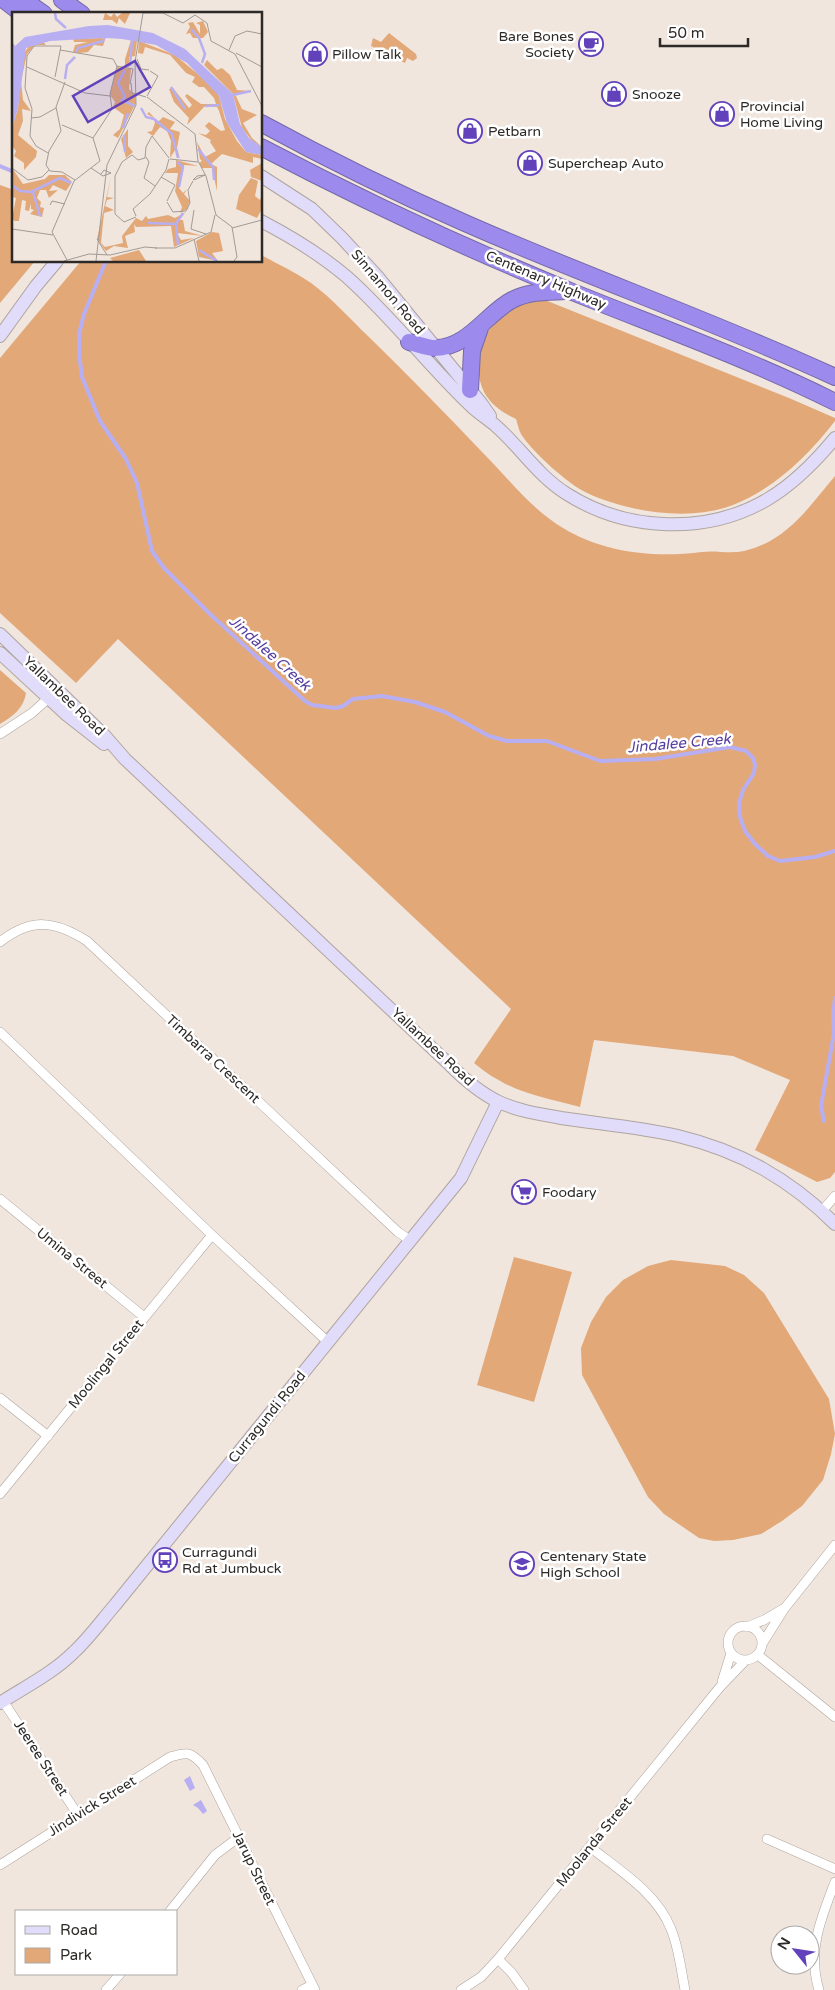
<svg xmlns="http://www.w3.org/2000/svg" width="835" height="1990" viewBox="0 0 835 1990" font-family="'Varela Round',sans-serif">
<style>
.green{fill:#e2a878}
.water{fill:#b8aff2}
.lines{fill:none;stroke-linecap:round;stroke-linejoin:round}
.stream{stroke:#b8aff2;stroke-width:4}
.street-casing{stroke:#afa59e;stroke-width:10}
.secondary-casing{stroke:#afa59e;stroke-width:14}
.highway-casing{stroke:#7569a7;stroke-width:18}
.street{stroke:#fff;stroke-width:9}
.secondary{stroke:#e1dcf9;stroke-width:12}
.highway{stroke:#9c8bec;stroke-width:16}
.labels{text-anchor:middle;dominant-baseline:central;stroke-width:5;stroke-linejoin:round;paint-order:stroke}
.poi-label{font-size:14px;fill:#2d2926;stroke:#fff;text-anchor:start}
.street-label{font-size:14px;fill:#2d2926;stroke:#fff}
.water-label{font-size:15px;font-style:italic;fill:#563f9f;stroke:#fff}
.inset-river{fill:none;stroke:#b8aff2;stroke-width:2.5}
.inset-road{fill:none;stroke:#a29a94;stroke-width:1}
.view{fill:#6242bb;fill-opacity:0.15;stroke:#6242bb;stroke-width:2.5}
.inset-edge{fill:none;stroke:#2d2926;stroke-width:2.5}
</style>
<rect width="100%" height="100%" fill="#f0e6de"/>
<path class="green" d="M 389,33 L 416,54 L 417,58 L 413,61 L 407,58 L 405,63 L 371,46 L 373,38 L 381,42 Z
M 0,185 L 14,190 L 14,261 L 35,261 L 0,303 Z
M 261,255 C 278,264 295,272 311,283 C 332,298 350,319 369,337 C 408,375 446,414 483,453 C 509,479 531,509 563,528 C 604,553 655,558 702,552 C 715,550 730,554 744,551 C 787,541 808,508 835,476 L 835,1172 L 830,1178 L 817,1182 L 755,1150 L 790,1080 L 733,1056 L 594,1040 L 580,1107 C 537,1096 509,1092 474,1063 L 511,1009 L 118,639 L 76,683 L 0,613 L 0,358 L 81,261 L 261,261 Z
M 545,300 L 789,398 L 835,418 L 835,421 C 808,456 775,488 733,505 C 690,522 627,512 585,492 C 567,483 534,453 523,437 C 519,432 518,425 516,419 C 503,413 491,405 484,392 C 471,366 482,328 505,313 C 518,304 531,302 545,300 Z
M 0,670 L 26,693 C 24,708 13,716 0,724 Z
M 514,1257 L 572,1272 L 534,1402 L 477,1385 Z
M 671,1260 L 725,1266 L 744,1275 L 764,1293 L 829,1399 L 835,1434 L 831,1454 L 823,1480 L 802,1506 L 782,1521 L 761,1534 L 733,1540 L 714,1541 L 699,1538 L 664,1514 L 648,1497 L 582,1375 L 581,1348 L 591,1322 L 606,1297 L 623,1280 L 648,1266 Z"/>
<path class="water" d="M 190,1776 L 195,1788 L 190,1791 L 184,1780 Z
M 201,1800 L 207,1811 L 203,1814 L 198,1808 L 193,1805 Z"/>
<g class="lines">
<path class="stream" d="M 0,166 L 14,172
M 106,261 L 84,314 L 79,334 L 79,353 L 82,377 L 100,421 L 126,459 L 137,483 L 152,551 L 164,568 L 210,614 L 305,701 L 312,705 L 336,708 L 343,706 L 353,699 L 382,696 L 415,702 L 445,712 L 489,736 L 507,741 L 547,741 L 600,761 L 655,759 L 730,747 L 746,751 L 753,758 L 755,765 L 754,773 L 743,790 L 739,803 L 740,817 L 745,831 L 755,844 L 768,856 L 780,861 L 815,857 L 835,851
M 824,1121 L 821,1106 L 834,1033 L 833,1016 L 835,998"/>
<defs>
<path id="street" d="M 0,734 L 32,713 L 52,695
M 0,942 C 31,918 54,920 87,941 L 398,1232 L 411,1241
M 0,1032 L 212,1235 L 328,1342
M 0,1199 L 144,1317
M 822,1211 L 835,1196
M 0,1398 L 48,1436
M 0,1494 L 212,1235
M728 1643a17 17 0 1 1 34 0a17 17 0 1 1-34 0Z
M 747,1627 L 764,1620 L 783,1609
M 762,1644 L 784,1609 L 835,1545
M 758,1655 L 835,1717
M 722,1682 L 731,1653
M 3,1701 L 78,1815
M 767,1839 L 835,1869
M 590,1847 C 619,1870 657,1893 671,1929 C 679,1948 681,1970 685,1990
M 0,1865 L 170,1757 C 187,1752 190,1751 203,1765 L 315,1990
M 170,1911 L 215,1855 L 239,1837
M 498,1959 L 511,1972 L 524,1990
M 106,1990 L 120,1974
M 302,1990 L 312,1985
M 461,1990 L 481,1977 L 498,1959 L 720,1687 L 745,1661
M 819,1990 C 807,1951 821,1918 835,1882"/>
<path id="secondary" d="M 261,176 L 312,209 L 342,238 L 377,276 L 481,403 L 490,416
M 261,221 C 292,237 321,255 347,277 C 391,316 427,364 470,405 C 478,413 488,419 496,426 C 521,448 538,476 567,494 C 627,532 707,535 768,499 C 795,483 816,461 835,438
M 0,336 L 36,286 L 57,261
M 0,634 L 105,736 L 125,759 L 450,1065 C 464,1079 480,1093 499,1102 C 518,1111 540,1114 561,1118 C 600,1124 640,1127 678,1136 C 740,1151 790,1179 835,1224
M 0,653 L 67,715 L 104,744
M 0,1703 C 25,1687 53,1673 74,1652 C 89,1638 102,1620 115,1605 L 461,1178 L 498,1102"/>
<path id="highway" d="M 4,0 L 22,14
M 24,0 L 44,14
M 62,0 L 82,14
M 261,123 C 327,159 396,193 465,223 C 587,277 714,321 835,377
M 261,147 C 362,200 465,248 570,291 C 659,327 749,359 835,402
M 409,342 C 418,344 427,348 435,348 C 468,348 487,313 512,300 C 529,291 547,292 565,291
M 470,390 L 472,351 L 481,325"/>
</defs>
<use href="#street" class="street-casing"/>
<use href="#secondary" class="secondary-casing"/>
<use href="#highway" class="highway-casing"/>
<use href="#street" class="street"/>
<use href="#secondary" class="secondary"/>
<use href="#highway" class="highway"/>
</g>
<defs>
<symbol id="cafe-ring" viewBox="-11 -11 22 22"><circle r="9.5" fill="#fff" stroke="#6242bb" stroke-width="1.5"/><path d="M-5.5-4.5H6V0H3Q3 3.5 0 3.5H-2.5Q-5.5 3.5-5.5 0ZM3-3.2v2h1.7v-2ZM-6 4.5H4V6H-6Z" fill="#6242bb"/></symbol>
<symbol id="shop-ring" viewBox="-11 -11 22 22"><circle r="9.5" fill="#fff" stroke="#6242bb" stroke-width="1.5"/><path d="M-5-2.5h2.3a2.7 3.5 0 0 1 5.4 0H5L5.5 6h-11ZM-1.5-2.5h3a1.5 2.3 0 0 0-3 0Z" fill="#6242bb"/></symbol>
<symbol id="supermarket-ring" viewBox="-11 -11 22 22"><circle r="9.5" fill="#fff" stroke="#6242bb" stroke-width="1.5"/><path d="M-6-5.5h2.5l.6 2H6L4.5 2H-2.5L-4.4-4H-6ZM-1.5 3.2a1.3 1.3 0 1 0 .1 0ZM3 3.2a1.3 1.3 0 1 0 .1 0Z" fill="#6242bb"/></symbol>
<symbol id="bus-ring" viewBox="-11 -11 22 22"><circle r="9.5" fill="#fff" stroke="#6242bb" stroke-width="1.5"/><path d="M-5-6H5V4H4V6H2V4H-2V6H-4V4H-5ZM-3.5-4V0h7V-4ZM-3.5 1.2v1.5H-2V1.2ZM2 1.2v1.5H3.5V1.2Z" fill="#6242bb"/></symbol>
<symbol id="school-ring" viewBox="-11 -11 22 22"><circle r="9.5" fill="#fff" stroke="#6242bb" stroke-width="1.5"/><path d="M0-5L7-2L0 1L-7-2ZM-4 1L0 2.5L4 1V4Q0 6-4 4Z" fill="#6242bb"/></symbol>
</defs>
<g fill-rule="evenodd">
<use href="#cafe-ring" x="577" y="30" width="28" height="28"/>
<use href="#shop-ring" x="301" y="40" width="28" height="28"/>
<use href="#shop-ring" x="600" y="80" width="28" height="28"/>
<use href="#shop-ring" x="708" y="100" width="28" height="28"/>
<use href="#shop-ring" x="456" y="117" width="28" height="28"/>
<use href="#shop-ring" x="516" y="149" width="28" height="28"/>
<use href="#supermarket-ring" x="510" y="1178" width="28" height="28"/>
<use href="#bus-ring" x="151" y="1546" width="28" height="28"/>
<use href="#school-ring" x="508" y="1550" width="28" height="28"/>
</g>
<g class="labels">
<g class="poi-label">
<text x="574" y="36" text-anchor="end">Bare Bones<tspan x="574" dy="16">Society</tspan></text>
<text x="332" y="54">Pillow Talk</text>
<text x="632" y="94">Snooze</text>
<text x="740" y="106">Provincial<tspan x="740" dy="16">Home Living</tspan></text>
<text x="488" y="131">Petbarn</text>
<text x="548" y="163">Supercheap Auto</text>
<text x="542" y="1192">Foodary</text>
<text x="182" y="1552">Curragundi<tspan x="182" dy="16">Rd at Jumbuck</tspan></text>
<text x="540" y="1556">Centenary State<tspan x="540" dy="16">High School</tspan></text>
</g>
<g class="street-label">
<text transform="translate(546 280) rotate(23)">Centenary Highway</text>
<text transform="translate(388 292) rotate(50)">Sinnamon Road</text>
<text transform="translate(64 696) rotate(44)">Yallambee Road</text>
<text transform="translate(433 1047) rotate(43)">Yallambee Road</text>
<text transform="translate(213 1059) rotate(43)">Timbarra Crescent</text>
<text transform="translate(72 1258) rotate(39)">Umina Street</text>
<text transform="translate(106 1364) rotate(-51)">Moolingal Street</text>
<text transform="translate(267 1417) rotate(-51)">Curragundi Road</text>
<text transform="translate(41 1758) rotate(57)">Jeeree Street</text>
<text transform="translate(92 1806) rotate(-32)">Jindivick Street</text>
<text transform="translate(594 1842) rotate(-51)">Moolanda Street</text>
<text transform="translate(254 1868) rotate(64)">Jarup Street</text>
</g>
<g class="water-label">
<text transform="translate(270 653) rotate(42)">Jindalee Creek</text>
<text transform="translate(679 743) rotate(-5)">Jindalee Creek</text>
</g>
</g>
<g transform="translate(12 12)">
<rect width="250" height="250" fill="#f0e6de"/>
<path d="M 93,1 L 99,5 L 102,1 L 105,5 L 110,1 L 118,1 L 113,12 L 107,6 L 105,12 L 100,8 L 91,8 ZM 191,9 L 196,20 L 191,26 L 181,26 L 178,21 L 174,22 L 178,15 L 176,11 L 181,10 L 188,22 L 188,13 L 184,11 ZM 61,27 L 90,26 L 93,28 L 91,34 L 82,33 L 76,40 L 67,41 L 61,40 L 63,33 L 76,30 L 62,30 ZM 119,28 L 125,29 L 123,44 L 117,45 L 117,55 L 113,54 L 113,47 ZM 127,29 L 163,43 L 199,73 L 207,84 L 213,107 L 225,129 L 234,140 L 250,143 L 250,147 L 241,145 L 241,151 L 210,142 L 199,152 L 205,155 L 205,179 L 200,156 L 190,156 L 187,151 L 190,149 L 188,147 L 185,130 L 193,145 L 204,139 L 198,130 L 199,128 L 186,121 L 194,123 L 198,119 L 193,114 L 197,110 L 209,119 L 213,118 L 207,99 L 205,95 L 193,94 L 175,113 L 177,106 L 162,90 L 157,77 L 161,76 L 177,96 L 180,93 L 173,84 L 175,82 L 189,92 L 204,92 L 202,86 L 192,75 L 187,75 L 180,70 L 183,65 L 174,61 L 158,43 L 133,35 L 131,42 L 126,41 ZM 31,30 L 34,33 L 23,33 L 15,42 L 9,69 L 11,88 L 19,99 L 10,97 L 11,109 L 6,123 L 25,139 L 24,145 L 12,158 L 12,151 L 2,144 L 4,139 L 0,134 L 0,117 L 6,96 L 11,43 L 17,34 ZM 195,48 L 205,58 L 210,56 L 218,63 L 225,78 L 239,79 L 223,82 L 230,97 L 245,103 L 231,111 L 240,126 L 250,135 L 241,130 L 230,116 L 221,82 L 192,53 ZM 105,55 L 119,57 L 117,77 L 123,83 L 124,91 L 106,126 L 101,123 L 108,117 L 112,103 L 101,95 L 103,90 L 98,83 ZM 137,100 L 146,110 L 151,105 L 163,110 L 158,117 L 168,120 L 165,136 L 168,147 L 163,138 L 158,146 L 159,129 L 155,119 L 148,115 L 141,124 L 135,120 L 140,119 L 143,111 L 142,106 L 135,102 ZM 116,117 L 116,134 L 121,140 L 114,146 L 109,127 ZM 164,148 L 186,154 L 172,153 L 167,176 L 171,181 L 175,177 L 172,182 L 178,189 L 175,197 L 168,201 L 170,195 L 163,179 L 166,161 L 153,161 L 156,157 L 164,155 ZM 250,151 L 250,169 L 239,165 L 238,158 ZM 0,156 L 11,172 L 33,167 L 37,163 L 53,163 L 60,170 L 54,179 L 41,173 L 37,179 L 46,178 L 37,186 L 34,178 L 28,178 L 25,186 L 29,190 L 28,195 L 32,196 L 30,205 L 18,202 L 22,198 L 19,197 L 19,191 L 17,199 L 13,198 L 14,189 L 10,188 L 7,209 L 3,209 L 0,207 L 4,186 L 0,185 ZM 99,164 L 95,185 L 102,186 L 95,188 L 93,194 L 102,198 L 92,201 L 89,231 L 93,235 L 111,231 L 110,224 L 124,206 L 130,209 L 134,204 L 136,207 L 156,203 L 163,206 L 174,200 L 166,208 L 171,208 L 173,219 L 191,224 L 165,221 L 169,228 L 182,226 L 162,235 L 159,214 L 124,215 L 122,212 L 123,220 L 113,224 L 116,236 L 102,234 L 94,239 L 85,227 ZM 239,166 L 246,169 L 243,184 L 248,188 L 250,182 L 250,197 L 245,206 L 224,197 L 227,183 ZM 200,220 L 207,221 L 211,239 L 200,241 L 206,249 L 187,245 L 184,229 ZM 127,238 L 134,249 L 101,249 L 98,246 Z" fill="#e2a878"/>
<path d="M 77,14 L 96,13 L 141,21 L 173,37 L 221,82 L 228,112 L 237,126 L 250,135 L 250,143 L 234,140 L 215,111 L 207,84 L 175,51 L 144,33 L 110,27 L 94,26 L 90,32 L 91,26 L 38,29 L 14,36 L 6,96 L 0,117 L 0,29 L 3,34 L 13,25 Z" fill="#b8aff2"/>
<path class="inset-river" d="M 43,1 L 44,7 L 54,16M 179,17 L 187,26 L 193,42 L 190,51M 64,40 L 66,36 L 91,29M 118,54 L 120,29M 113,58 L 106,71 L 113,85 L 110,88 L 123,94M 53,67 L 55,53 L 63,45M 159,75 L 173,97M 221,83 L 239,79M 193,94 L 208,93M 129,96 L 134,105 L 142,107 L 160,122 L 166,146M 111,116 L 116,101M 112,123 L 113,140M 186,137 L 201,155 L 202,168M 165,150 L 171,155 L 167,175M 0,165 L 0,173 L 8,179 L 19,180 L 48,166 L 59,171M 21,180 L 28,204M 136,211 L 163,212M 166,233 L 164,212 L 171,201M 187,238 L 205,249"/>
<path class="inset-road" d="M 131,1 L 151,1 L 171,11 L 183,3 L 195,11 L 199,29 L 223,42M 48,38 L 101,47 L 105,54M 217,38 L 223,24 L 235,19 L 250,22M 224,41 L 250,55M 223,42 L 250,94M 125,47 L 129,57 L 137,58M 104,54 L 121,57 L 118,72M 15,55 L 73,81 L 98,84M 53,70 L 44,95 L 49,119 L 37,139 L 34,153 L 38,159 L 50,160 L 63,168M 119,71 L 120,81 L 134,85M 135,84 L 146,64 L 138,59M 135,85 L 183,122 L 186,149 L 194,164 L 204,203 L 220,215M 19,106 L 28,105 L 44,96M 50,113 L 81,126M 81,126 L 100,97 L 98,82 L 105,54M 36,141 L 24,134 L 18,124 L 20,97 L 13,76 L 15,44 L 22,34 L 49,34 L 43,65M 134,145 L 137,150 L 132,166 L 143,174M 158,147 L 186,150M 0,156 L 16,168 L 30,165 L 37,158M 79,156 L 91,164 L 99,161 L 92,158 L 89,162M 103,164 L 110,150 L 120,143 L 126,148 L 133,146 L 134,135 L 140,124 L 157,146M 103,164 L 103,202 L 112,210 L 124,205M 149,165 L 163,173 L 155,189M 181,168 L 185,164 L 193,163 L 182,168M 155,190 L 161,200 L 174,199 L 178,191 L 176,178 L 181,169M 38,193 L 40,189 L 53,192M 182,198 L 179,217 L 194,222M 124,204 L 121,197 L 138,182 L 154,158 L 157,147M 220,215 L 225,245 L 222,249M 220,216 L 250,208M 0,217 L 41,223M 199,220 L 203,203M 85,227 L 95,243M 182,227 L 187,249M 143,236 L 163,236 L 199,220M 55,248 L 40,220 L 62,169 L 88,149 L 81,126M 52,249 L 77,242 L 98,243 L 133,235 L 145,236M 84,249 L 95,153 L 124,93 L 123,50 L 131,1"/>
<path class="view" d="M 123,49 L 138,75 L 76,110 L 61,84 Z"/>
<rect width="250" height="250" class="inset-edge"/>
</g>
<rect x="15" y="1910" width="162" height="65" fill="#ffffff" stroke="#aba9a8"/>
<rect x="25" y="1926" width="25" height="8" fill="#e1dcf9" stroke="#aba9a8"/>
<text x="60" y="1935" font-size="15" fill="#2d2926">Road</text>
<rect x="25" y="1948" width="25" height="15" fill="#e2a878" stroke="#aba9a8"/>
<text x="60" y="1960" font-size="15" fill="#2d2926">Park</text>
<g transform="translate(795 1950) rotate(300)"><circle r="24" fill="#ffffff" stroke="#aba9a8"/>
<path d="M0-4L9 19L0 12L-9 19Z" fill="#6242bb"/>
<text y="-8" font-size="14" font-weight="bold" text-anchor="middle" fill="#2d2926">N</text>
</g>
<path d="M660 38v8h88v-8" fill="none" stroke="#2d2926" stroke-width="2.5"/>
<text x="668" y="38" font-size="15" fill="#2d2926" stroke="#ffffff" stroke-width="4" paint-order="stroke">50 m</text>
</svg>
